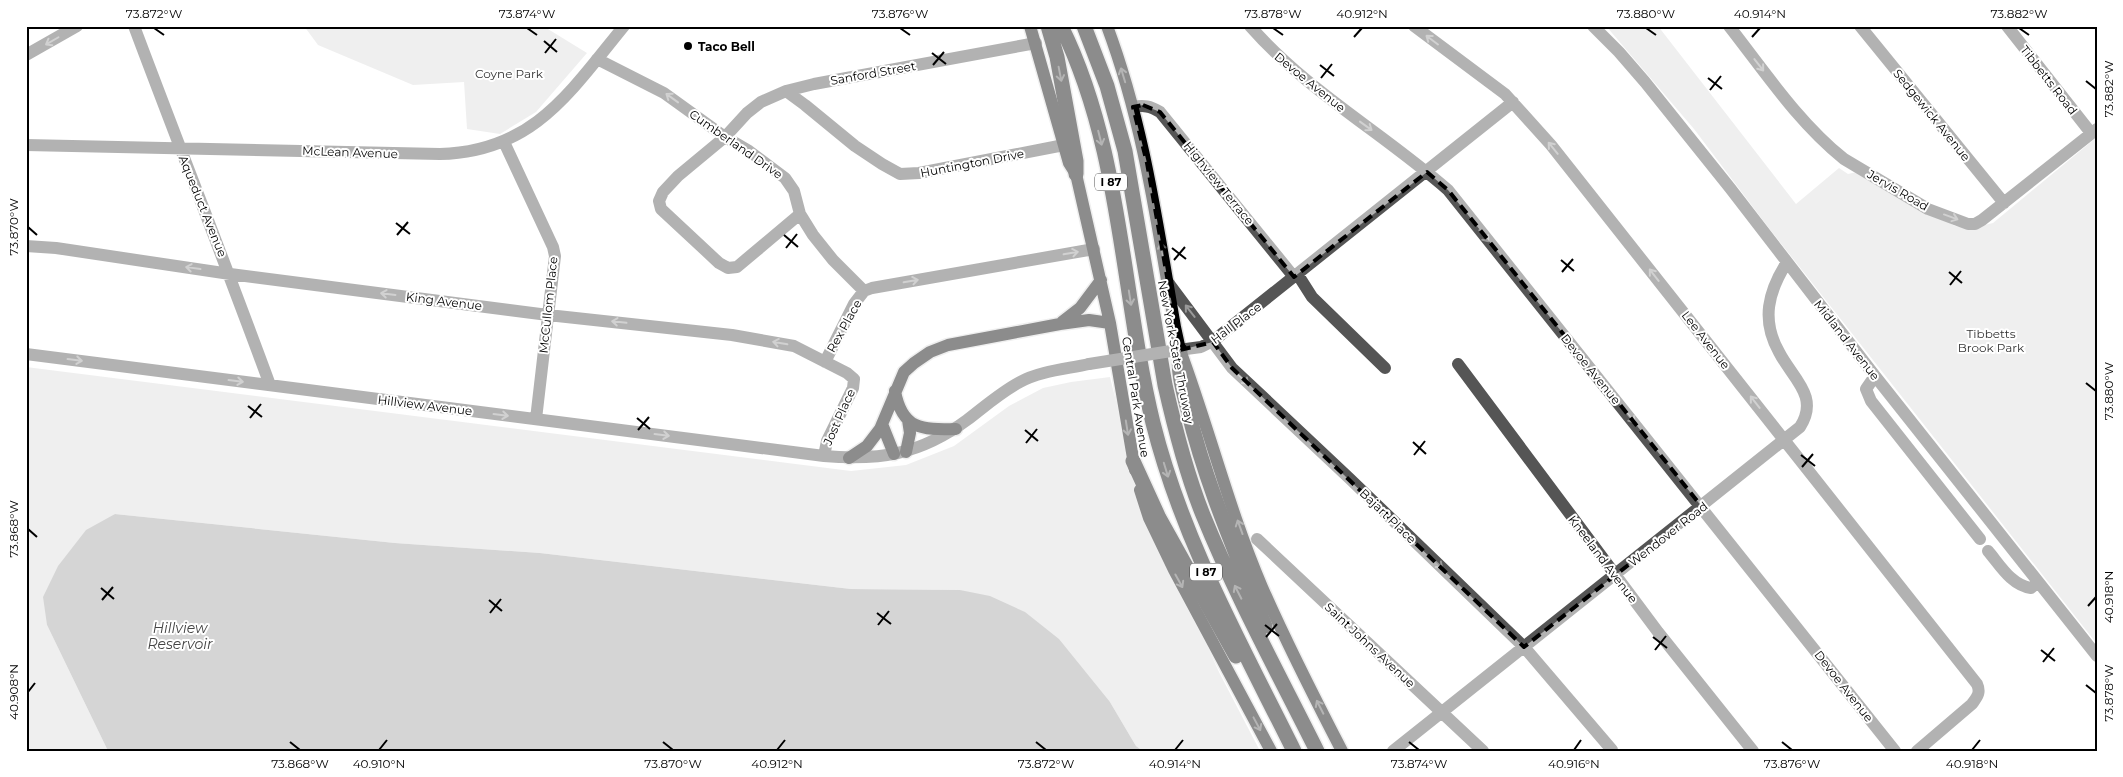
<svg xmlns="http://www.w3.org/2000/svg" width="2123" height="777" viewBox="0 0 2123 777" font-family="Montserrat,sans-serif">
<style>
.green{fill:#dcdcdc}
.water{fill:#a3a3a3}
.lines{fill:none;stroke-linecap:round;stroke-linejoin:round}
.major-casing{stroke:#dbdbdb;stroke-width:15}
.highway-casing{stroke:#dbdbdb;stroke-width:18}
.minor{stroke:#555;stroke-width:12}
.major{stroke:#000;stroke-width:12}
.highway{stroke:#000;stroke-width:15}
.minor-bridge{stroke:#555;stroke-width:12}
.oneway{stroke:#999}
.oneway2{stroke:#595959}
.marked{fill:none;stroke:#000;stroke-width:4;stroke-dasharray:10 6;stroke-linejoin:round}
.ticks{fill:none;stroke:#000;stroke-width:2}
.poi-dot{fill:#000;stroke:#fff;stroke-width:2}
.labels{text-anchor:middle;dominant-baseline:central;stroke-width:4;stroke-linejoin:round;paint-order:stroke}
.shield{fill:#fff;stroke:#4c4c4c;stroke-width:1}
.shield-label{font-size:11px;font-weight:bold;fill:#000}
.poi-label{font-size:12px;font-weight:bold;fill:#000;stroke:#fff;text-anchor:start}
.park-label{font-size:12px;fill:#333;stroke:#fff}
.street-label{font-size:12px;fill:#000;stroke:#fff}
.water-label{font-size:14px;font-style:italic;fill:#444;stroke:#fff}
.neatline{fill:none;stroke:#000;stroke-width:2}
.ticks-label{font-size:12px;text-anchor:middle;fill:#000}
</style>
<rect width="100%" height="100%" fill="#fff"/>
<path class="green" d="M 304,26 L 543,26 L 587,53 L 536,112 L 500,134 L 467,129 L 464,82 L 413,85 L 318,45 Z
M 1606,26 L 1658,26 L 1796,204 L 1839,168 L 1848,174 L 1857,172 L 1955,226 L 1972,228 L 1993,223 L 2097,137 L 2097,644 L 1768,227 L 1694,129 Z
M 26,367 L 851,471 L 906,465 L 954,446 L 1009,406 L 1043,388 L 1071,382 L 1110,377 L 1142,506 L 1220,674 L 1260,751 L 1143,751 L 1136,746 L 1110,702 L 960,590 L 851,589 L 540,553 L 395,543 L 115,514 L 47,625 L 108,751 L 26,751 Z"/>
<path class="water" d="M 115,514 L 395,543 L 540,553 L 851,589 L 960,590 L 990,596 L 1025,612 L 1059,639 L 1110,702 L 1136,746 L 1143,751 L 108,751 L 47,625 L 43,597 L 58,566 L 86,530 Z"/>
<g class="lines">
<defs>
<path id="major" d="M 1030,26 L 1069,163 L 1076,174 L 1110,323 L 1135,470
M 1107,26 C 1144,125 1157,224 1175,327 L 1180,350 C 1209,428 1229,510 1262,587 C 1286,642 1314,697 1342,751
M 1062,322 L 1080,308 L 1101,280
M 895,391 C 902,429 921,430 956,429
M 882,424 L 894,454
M 906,452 L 910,433 L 908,420
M 849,458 L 867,446 L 880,429 L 904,372 L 914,363 L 930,352 L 948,345 L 1060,324 L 1089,320 L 1110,323
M 1140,490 L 1149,518 L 1174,570 L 1271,751"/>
<path id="highway" d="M 1048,26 L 1057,57 L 1076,161 L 1076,174
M 1061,26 C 1122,149 1121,292 1153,423 C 1182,539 1241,644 1294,751
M 1084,26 L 1107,86 L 1125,151 L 1165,385 C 1175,429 1186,473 1203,515 C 1236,596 1278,673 1317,751
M 1180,350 C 1177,371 1183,390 1188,410 C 1206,485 1237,555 1265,626
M 1133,461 L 1159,518 L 1236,656"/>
</defs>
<use href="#major" class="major-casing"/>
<use href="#highway" class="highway-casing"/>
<path class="minor" d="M 134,26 C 179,146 226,265 270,385
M 1250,26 C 1307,91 1383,133 1448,190 L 1895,751
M 1414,26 L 1505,94 L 1551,145 L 1977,684 C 1981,693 1977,697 1972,704 L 1917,751
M 1593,26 L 1619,52 L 1645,82 L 1730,188 L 1875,376 L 2097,656
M 1729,26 C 1765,72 1798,122 1844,159 L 1928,209 L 1968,224 L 1975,224 L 1982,220 L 2097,129
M 1860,26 L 2004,203
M 2007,26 L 2091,133
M 26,55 L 77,26
M 597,59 L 664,93 L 725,137 L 749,151 L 785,178 L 794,191 L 800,214 L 813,235 L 833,260 L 864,291
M 786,91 L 805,105 L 855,146 L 882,164 L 900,174 L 919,173 L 1064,145
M 1133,107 C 1144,105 1150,106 1160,112 L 1294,277
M 504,142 L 553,247 L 555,256 L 536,419
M 26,145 L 440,154 C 533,152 570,92 624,26
M 800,214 L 737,267 L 728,268 L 719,263 L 661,209 L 659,201 L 663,192 L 678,176 L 725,137 L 747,113 L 761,102 L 786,91 L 814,84 L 1036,43
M 26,246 L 56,248 L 230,274 L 548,315 L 732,335 L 794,346 L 847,373 L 854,379 L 853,388 L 827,441 L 824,456
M 1298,275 L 1312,297 L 1385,368
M 1167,281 L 1232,368 L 1349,478 L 1524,647 L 1612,750
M 864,291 L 872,288 L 1094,249
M 1171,351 L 1201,347 L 1213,341 L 1513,102
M 26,354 L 824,456 C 880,461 921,454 967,420 C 984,407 1001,392 1020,382 C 1040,371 1067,369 1089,364
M 825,362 L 854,304 L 864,291
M 1458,364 L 1658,632 L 1753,751
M 1875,376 L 1866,389 L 1871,401 L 1980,539
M 1257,539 L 1483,751
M 1988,551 C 2000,565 2011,585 2031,588 L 2037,583
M 1393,751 L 1800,427 C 1820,396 1792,378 1779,352 C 1761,320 1768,292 1787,262"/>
<use href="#major" class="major"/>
<use href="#highway" class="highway"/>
<path class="minor-bridge" d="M 1089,364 L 1171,351"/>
</g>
<defs><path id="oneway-shaft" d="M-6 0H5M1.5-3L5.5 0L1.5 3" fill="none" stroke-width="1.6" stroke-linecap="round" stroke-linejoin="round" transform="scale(1.25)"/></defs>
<g class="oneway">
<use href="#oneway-shaft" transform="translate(1432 40) rotate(-143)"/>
<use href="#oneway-shaft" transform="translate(52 41) rotate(150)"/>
<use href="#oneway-shaft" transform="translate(1759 65) rotate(52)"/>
<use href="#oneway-shaft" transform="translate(672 98) rotate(-144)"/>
<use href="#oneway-shaft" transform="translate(1366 126) rotate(36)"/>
<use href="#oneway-shaft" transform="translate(1553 148) rotate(-129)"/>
<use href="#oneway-shaft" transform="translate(1951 217) rotate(20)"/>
<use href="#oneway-shaft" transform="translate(1484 236) rotate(51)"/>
<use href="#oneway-shaft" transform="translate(1071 253) rotate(-10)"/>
<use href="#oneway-shaft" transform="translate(193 268) rotate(-172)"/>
<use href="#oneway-shaft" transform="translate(1654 275) rotate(-128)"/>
<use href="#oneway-shaft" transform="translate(911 281) rotate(-10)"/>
<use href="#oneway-shaft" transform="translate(388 294) rotate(-173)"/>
<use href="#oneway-shaft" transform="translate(1190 311) rotate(-128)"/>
<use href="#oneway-shaft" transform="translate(619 322) rotate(-174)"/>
<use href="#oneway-shaft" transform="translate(780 343) rotate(-170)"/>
<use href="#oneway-shaft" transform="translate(75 360) rotate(7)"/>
<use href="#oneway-shaft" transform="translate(1243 379) rotate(43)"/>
<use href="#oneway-shaft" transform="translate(236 381) rotate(7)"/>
<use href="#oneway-shaft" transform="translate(1755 402) rotate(-128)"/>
<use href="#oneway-shaft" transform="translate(501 415) rotate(7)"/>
<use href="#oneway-shaft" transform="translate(1630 417) rotate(51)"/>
<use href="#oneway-shaft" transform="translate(662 435) rotate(7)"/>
<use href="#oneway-shaft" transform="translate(1437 563) rotate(44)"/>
</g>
<g class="oneway2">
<use href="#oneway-shaft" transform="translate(1060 74) rotate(79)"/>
<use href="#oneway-shaft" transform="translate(1123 75) rotate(-107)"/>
<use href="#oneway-shaft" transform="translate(1100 138) rotate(76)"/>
<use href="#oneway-shaft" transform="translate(1162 250) rotate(-100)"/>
<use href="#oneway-shaft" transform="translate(1130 298) rotate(81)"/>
<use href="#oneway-shaft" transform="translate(1127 428) rotate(81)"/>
<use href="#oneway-shaft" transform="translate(1166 470) rotate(73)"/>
<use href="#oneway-shaft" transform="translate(1240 527) rotate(-110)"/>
<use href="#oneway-shaft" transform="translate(1179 581) rotate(61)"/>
<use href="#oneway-shaft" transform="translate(1238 592) rotate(-117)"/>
<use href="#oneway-shaft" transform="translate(1320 707) rotate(-117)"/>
<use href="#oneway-shaft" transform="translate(1257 724) rotate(62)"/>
</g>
<path d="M0 0H2123V777H0ZM 1143,105 L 1160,112 L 1294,277 L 1427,172 L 1448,190 L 1702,507 L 1524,647 L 1232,368 L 1213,342 L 1180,350 L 1147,163 L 1133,107 Z" fill="#fff" fill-opacity=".55" fill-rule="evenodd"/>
<path class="marked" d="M 1143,105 L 1160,112 L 1294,277 L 1427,172 L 1448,190 L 1702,507 L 1524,647 L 1232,368 L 1213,342 L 1180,350 L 1147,163 L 1133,107 Z"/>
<path class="ticks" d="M 154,28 L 164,35M 527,28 L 537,35M 900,28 L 910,35M 1273,28 L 1283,35M 1646,28 L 1656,35M 2019,28 L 2029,35M 1354,37 L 1362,28M 1752,37 L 1760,28M 544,41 L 557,52M 545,53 L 556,39M 932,53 L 946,64M 933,65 L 944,52M 1320,65 L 1334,76M 1321,78 L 1332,64M 1708,78 L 1722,89M 2086,81 L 2096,89M 1710,90 L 1721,76M 396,223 L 410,234M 28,227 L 37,235M 397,235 L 408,222M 784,235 L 798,247M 786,248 L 797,234M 1172,248 L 1186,259M 1174,260 L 1185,247M 1561,260 L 1574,271M 1562,272 L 1573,259M 1949,272 L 1962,283M 1950,285 L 1961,271M 2086,383 L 2096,391M 248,406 L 262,417M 250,418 L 261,404M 637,418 L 650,429M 638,430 L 649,417M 1025,430 L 1038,441M 1413,442 L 1426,454M 1026,443 L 1037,429M 1414,455 L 1425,441M 1801,455 L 1815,466M 1802,467 L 1813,454M 28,529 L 37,537M 101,588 L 114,599M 102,600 L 113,587M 489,600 L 502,611M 2088,606 L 2096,597M 490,613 L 501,599M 877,613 L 891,624M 878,625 L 889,611M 1265,625 L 1279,636M 1266,637 L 1277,624M 1653,637 L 1667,648M 1655,650 L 1666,636M 2041,650 L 2055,661M 2043,662 L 2054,648M 2086,685 L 2096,693M 28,692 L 35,683M 290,742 L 300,750M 663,742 L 673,750M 1036,742 L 1046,750M 1409,742 L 1419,750M 1782,742 L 1792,750M 379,750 L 387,740M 777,750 L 785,740M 1175,750 L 1183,740M 1574,750 L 1581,740M 1972,750 L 1980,740"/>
<circle class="poi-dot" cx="688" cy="46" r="5"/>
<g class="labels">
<g class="shield">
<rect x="1095" y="173.5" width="32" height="17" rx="4"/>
<rect x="1190" y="563.5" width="32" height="17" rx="4"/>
</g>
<g class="shield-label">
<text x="1111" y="182">I 87</text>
<text x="1206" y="572">I 87</text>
</g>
<g class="poi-label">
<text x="698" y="46">Taco Bell</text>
</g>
<g class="park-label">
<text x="509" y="73">Coyne Park</text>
<text x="1991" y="333">Tibbetts<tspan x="1991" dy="14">Brook Park</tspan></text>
</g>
<g class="street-label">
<text transform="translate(873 73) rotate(-10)">Sanford Street</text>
<text transform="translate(2049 80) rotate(52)">Tibbetts Road</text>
<text transform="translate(1310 82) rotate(39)">Devoe Avenue</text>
<text transform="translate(1932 115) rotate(51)">Sedgewick Avenue</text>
<text transform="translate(736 144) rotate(35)">Cumberland Drive</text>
<text transform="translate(350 152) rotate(2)">McLean Avenue</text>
<text transform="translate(972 163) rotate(-11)">Huntington Drive</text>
<text transform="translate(1219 183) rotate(51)">Highview Terrace</text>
<text transform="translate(1898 190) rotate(30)">Jervis Road</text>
<text transform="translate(203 206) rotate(68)">Aqueduct Avenue</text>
<text transform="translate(444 301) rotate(7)">King Avenue</text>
<text transform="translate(548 305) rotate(-84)">McCullom Place</text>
<text transform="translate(1236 323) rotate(-37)">Hall Place</text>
<text transform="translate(844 326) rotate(-61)">Rex Place</text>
<text transform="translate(1706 340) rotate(52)">Lee Avenue</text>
<text transform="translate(1847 340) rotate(52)">Midland Avenue</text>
<text transform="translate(1176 352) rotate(79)">New York State Thruway</text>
<text transform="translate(1591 369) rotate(51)">Devoe Avenue</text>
<text transform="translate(1136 397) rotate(81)">Central Park Avenue</text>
<text transform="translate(425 405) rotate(7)">Hillview Avenue</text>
<text transform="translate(839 417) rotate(-66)">Jost Place</text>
<text transform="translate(1388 516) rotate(44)">Bajart Place</text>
<text transform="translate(1668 534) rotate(-38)">Wendover Road</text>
<text transform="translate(1603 559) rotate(53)">Kneeland Avenue</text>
<text transform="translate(1370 645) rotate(43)">Saint Johns Avenue</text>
<text transform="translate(1844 686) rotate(52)">Devoe Avenue</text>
</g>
<g class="water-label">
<text x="180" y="628">Hillview<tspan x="180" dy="16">Reservoir</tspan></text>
</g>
</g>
<rect width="2123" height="777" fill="none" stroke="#ffffff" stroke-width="55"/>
<rect x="28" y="28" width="2068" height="722" class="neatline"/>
<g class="ticks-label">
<text x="154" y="18">73.872°W</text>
<text x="527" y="18">73.874°W</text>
<text x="900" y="18">73.876°W</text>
<text x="1273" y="18">73.878°W</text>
<text x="1362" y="18">40.912°N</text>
<text x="1646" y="18">73.880°W</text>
<text x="1760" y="18">40.914°N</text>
<text x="2019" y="18">73.882°W</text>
<text transform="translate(2109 89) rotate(-90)" y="4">73.882°W</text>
<text transform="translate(14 227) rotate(-90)" y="4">73.870°W</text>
<text transform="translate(2109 391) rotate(-90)" y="4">73.880°W</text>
<text transform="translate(14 529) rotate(-90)" y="4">73.868°W</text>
<text transform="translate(2109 597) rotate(-90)" y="4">40.918°N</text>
<text transform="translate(14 692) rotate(-90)" y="4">40.908°N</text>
<text transform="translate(2109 693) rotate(-90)" y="4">73.878°W</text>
<text x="300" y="768">73.868°W</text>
<text x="379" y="768">40.910°N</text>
<text x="673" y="768">73.870°W</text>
<text x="777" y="768">40.912°N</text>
<text x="1046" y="768">73.872°W</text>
<text x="1175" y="768">40.914°N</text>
<text x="1419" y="768">73.874°W</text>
<text x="1574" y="768">40.916°N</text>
<text x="1792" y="768">73.876°W</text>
<text x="1972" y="768">40.918°N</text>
</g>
</svg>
